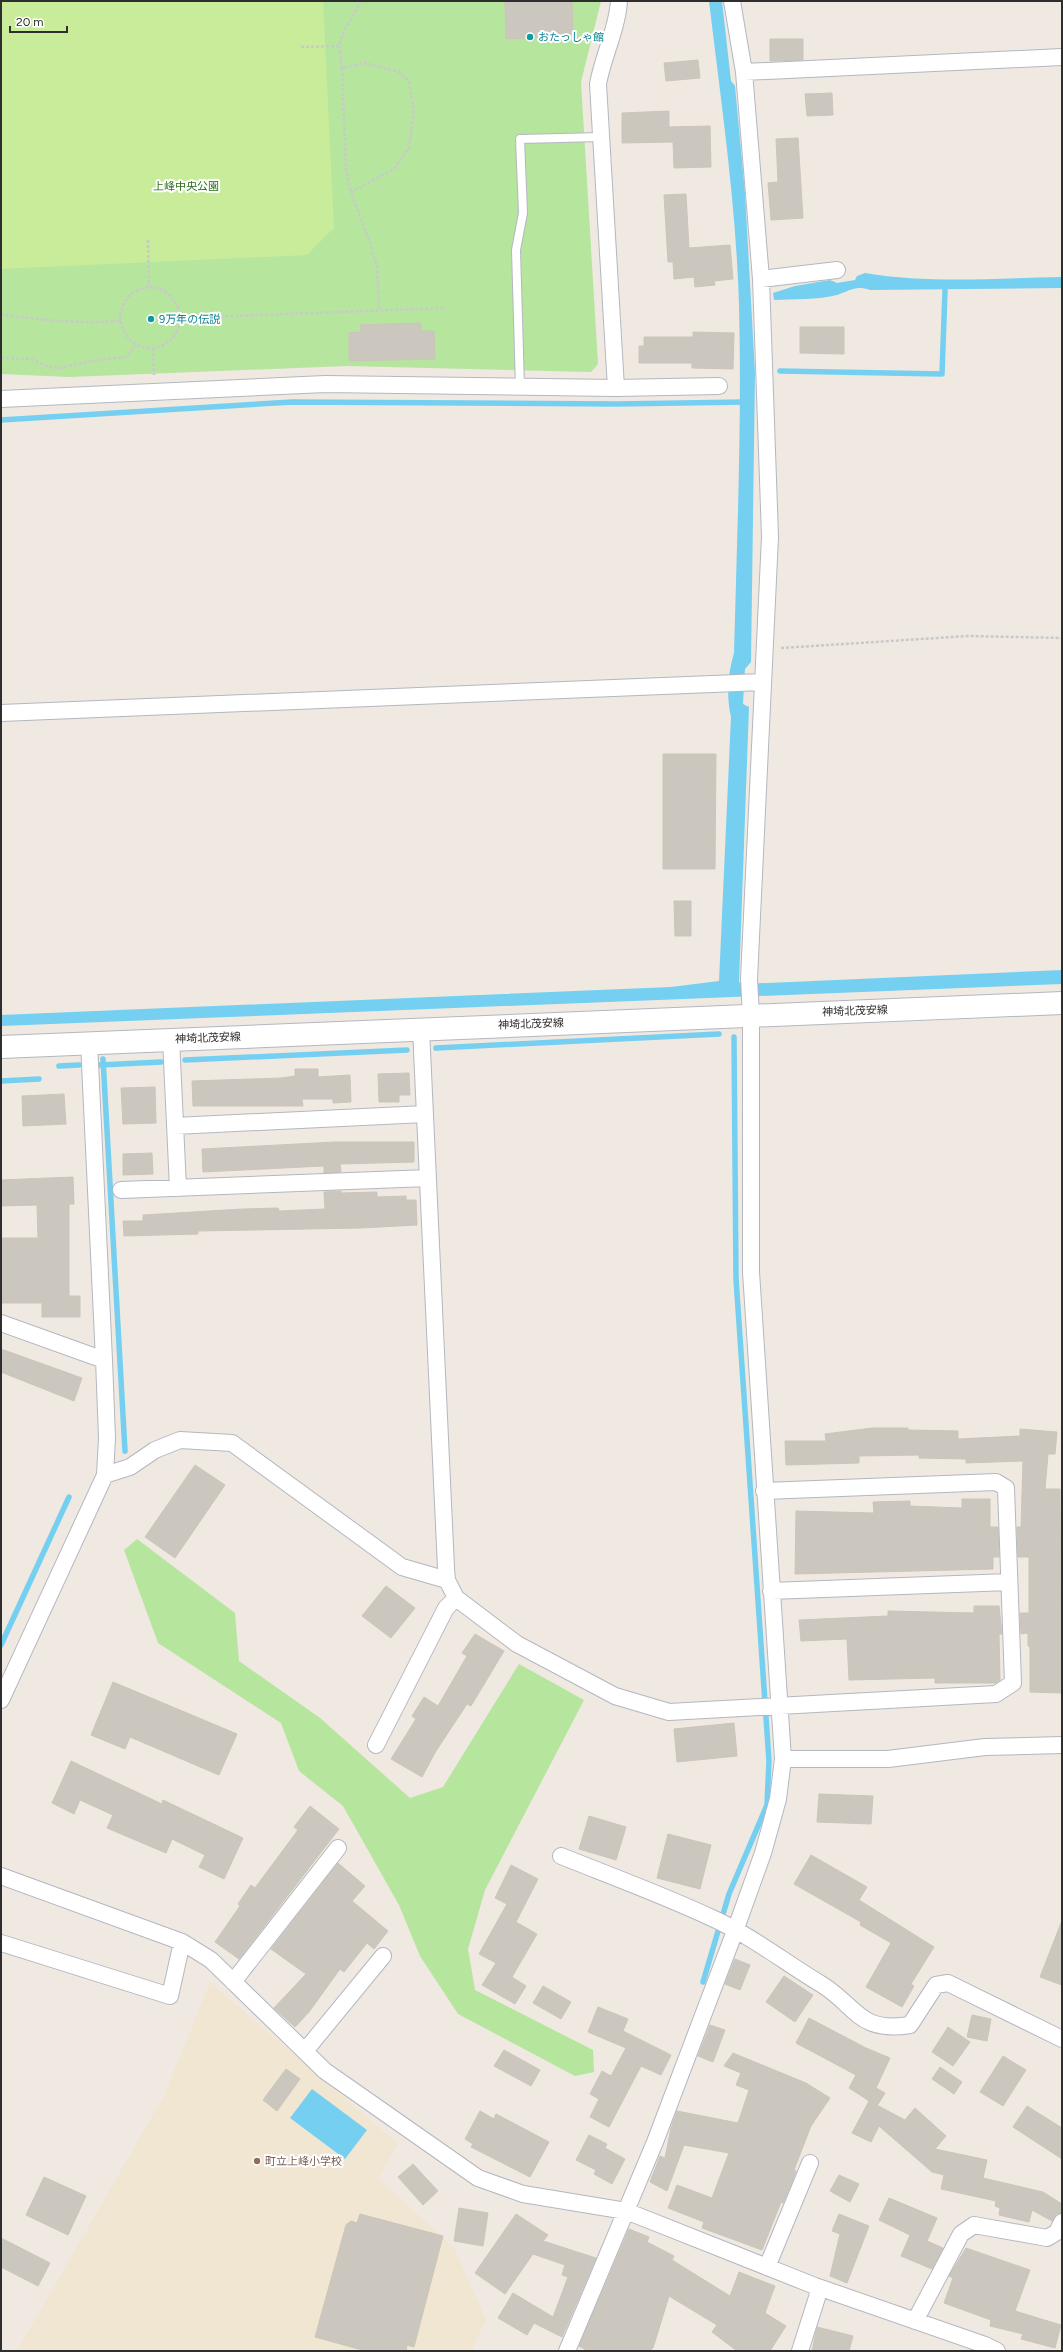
<svg xmlns="http://www.w3.org/2000/svg" width="1063" height="2352" viewBox="0 0 1063 2352" font-family="Figtree,'Noto Sans JP',sans-serif">
<style>
.education{fill:#f0e6d1}
.green{fill:#b6e59e}
.pitch{fill:#c9ec9a}
.water{fill:#75cff0}
.lines{fill:none;stroke-linecap:round;stroke-linejoin:round}
.stream{stroke:#75cff0;stroke-width:5.5}
.building{fill:#cbc7bf;stroke:#cbc5ba}
.service-casing{stroke:#b4b7c1;stroke-width:10}
.minor-casing{stroke:#b4b7c1;stroke-width:18}
.secondary-casing{stroke:#b4b7c1;stroke-width:24}
.path{stroke:#c9c9c9;stroke-width:2.5;stroke-dasharray:3 2;stroke-linecap:butt}
.service{stroke:#fff;stroke-width:8}
.minor{stroke:#fff;stroke-width:16}
.secondary{stroke:#fff;stroke-width:22}
.culture-dot{fill:#0f9aa8;stroke:#fff;stroke-width:1.5}
.education-dot{fill:#8d6e63;stroke:#fff;stroke-width:1.5}
.labels{text-anchor:middle;dominant-baseline:central;stroke-width:4;stroke-linejoin:round;paint-order:stroke}
.culture-label{font-size:11px;fill:#0d838f;stroke:#fff;text-anchor:start}
.park-label{font-size:11px;fill:#2c6e1b;stroke:#fff}
.street-label{font-size:11px;fill:#2e2e2e;stroke:#fff}
.education-label{font-size:11px;fill:#785e54;stroke:#fff;text-anchor:start}
</style>
<rect width="100%" height="100%" fill="#efe9e1"/>
<path class="education" d="M 210,1982 L 398,2144 L 378,2178 L 454,2248 L 486,2320 L 471,2351 L 17,2351 L 165,2094 Z"/>
<path class="green" d="M 1,1 L 601,1 L 581,82 L 598,364 L 591,372 L 347,366 L 70,377 L 1,374 Z
M 137,1539 L 235,1613 L 239,1661 L 320,1718 L 410,1798 L 443,1787 L 519,1664 L 584,1700 L 485,1890 L 468,1949 L 475,1990 L 593,2050 L 594,2072 L 575,2076 L 458,2014 L 420,1956 L 399,1905 L 343,1806 L 299,1771 L 281,1723 L 158,1643 L 124,1550 Z"/>
<path class="pitch" d="M 1,1 L 323,1 L 334,228 L 307,255 L 1,269 Z"/>
<path class="water" d="M 709,1 L 722,1 L 731,81 L 735,86 L 745,193 L 755,373 L 751,662 L 745,669 L 743,704 L 749,707 L 739,982 L 743,984 L 1062,970 L 1062,984 L 1,1026 L 1,1015 L 671,987 L 719,981 L 731,717 C 726,696 728,673 734,653 C 737,537 742,421 739,305 C 736,203 721,102 709,1 Z
M 865,273 C 930,284 996,278 1062,277 L 1062,288 L 870,290 C 855,285 850,291 837,295 C 819,300 792,299 774,300 L 773,293 L 795,286 L 830,280 L 837,283 L 855,280 L 857,276 Z
M 312,2089 L 367,2130 L 345,2159 L 290,2118 Z"/>
<g class="lines">
<path class="stream" d="M 780,371 L 942,374 L 945,291
M 1,420 L 292,402 L 616,404 L 746,402
M 436,1048 L 719,1034
M 103,1059 L 125,1451
M 185,1060 L 407,1050
M 100,1065 L 161,1062
M 59,1066 L 79,1065
M 1,1081 L 39,1079
M 1,1645 L 69,1497
M 703,1982 L 729,1894 L 767,1805 L 769,1761 L 736,1279 L 734,1037"/>
</g>
<path class="building" d="M 505,1 L 572,1 L 573,36 L 506,39 Z
M 770,39 L 803,39 L 803,60 L 770,61 Z
M 698,60 L 700,78 L 666,81 L 664,63 Z
M 832,93 L 833,115 L 807,116 L 805,94 Z
M 669,111 L 669,127 L 710,126 L 711,167 L 674,168 L 673,142 L 622,143 L 622,113 Z
M 798,138 L 803,218 L 771,220 L 768,183 L 778,182 L 776,139 Z
M 686,194 L 689,248 L 730,245 L 733,279 L 714,281 L 715,285 L 695,287 L 694,277 L 674,279 L 673,262 L 668,262 L 664,195 Z
M 421,323 L 421,331 L 434,331 L 435,359 L 349,361 L 349,333 L 361,332 L 360,325 Z
M 800,327 L 844,327 L 844,354 L 800,353 Z
M 693,332 L 734,333 L 733,369 L 692,368 L 692,363 L 639,363 L 639,346 L 644,346 L 644,337 L 693,337 Z
M 663,754 L 716,754 L 715,869 L 663,869 Z
M 674,901 L 691,901 L 691,936 L 675,936 Z
M 295,1069 L 318,1069 L 318,1077 L 350,1075 L 351,1102 L 333,1103 L 333,1099 L 302,1099 L 303,1106 L 193,1106 L 192,1081 L 281,1078 L 295,1076 Z
M 409,1073 L 410,1095 L 399,1095 L 399,1102 L 379,1102 L 378,1074 Z
M 155,1087 L 156,1123 L 123,1124 L 121,1088 Z
M 64,1094 L 66,1124 L 23,1126 L 22,1096 Z
M 335,1142 L 414,1142 L 414,1162 L 340,1164 L 341,1172 L 324,1173 L 324,1166 L 203,1172 L 202,1149 Z
M 152,1153 L 153,1174 L 123,1175 L 123,1154 Z
M 73,1177 L 74,1204 L 69,1204 L 69,1296 L 80,1296 L 80,1317 L 42,1317 L 42,1303 L 1,1303 L 1,1238 L 38,1238 L 37,1205 L 1,1206 L 1,1180 Z
M 341,1191 L 341,1193 L 377,1192 L 377,1197 L 406,1196 L 406,1200 L 416,1200 L 417,1225 L 361,1228 L 198,1231 L 198,1234 L 124,1236 L 123,1221 L 143,1221 L 143,1215 L 243,1209 L 278,1208 L 279,1211 L 325,1209 L 324,1192 Z
M 1,1349 L 82,1378 L 74,1401 L 1,1372 Z
M 872,1428 L 908,1428 L 908,1430 L 958,1431 L 958,1439 L 1020,1436 L 1020,1429 L 1057,1432 L 1055,1454 L 1048,1454 L 1045,1489 L 1060,1489 L 1062,1693 L 1030,1692 L 1030,1647 L 1028,1646 L 1028,1633 L 1021,1634 L 1020,1613 L 1029,1613 L 1029,1557 L 1018,1557 L 1017,1527 L 1021,1527 L 1023,1461 L 966,1463 L 966,1459 L 919,1458 L 919,1455 L 859,1456 L 859,1463 L 786,1465 L 785,1441 L 826,1441 L 825,1434 Z
M 195,1465 L 225,1485 L 175,1558 L 145,1537 Z
M 962,1499 L 990,1499 L 990,1527 L 998,1527 L 999,1557 L 993,1557 L 993,1569 L 795,1574 L 796,1511 L 874,1513 L 873,1502 L 910,1501 L 910,1506 L 962,1508 Z
M 386,1586 L 415,1608 L 391,1638 L 362,1616 Z
M 974,1606 L 999,1606 L 1002,1634 L 999,1634 L 1000,1680 L 996,1683 L 935,1683 L 935,1678 L 849,1680 L 847,1639 L 801,1641 L 799,1620 L 888,1616 L 888,1611 L 974,1613 Z
M 475,1634 L 504,1651 L 471,1706 L 467,1704 L 436,1751 L 422,1777 L 391,1759 L 416,1719 L 412,1716 L 424,1697 L 438,1706 L 467,1656 L 462,1653 Z
M 113,1682 L 237,1734 L 219,1775 L 130,1737 L 125,1749 L 91,1735 Z
M 734,1723 L 737,1756 L 677,1762 L 674,1729 Z
M 71,1761 L 162,1804 L 163,1800 L 243,1838 L 224,1879 L 199,1867 L 205,1855 L 172,1839 L 166,1853 L 107,1828 L 113,1815 L 80,1800 L 74,1814 L 52,1803 Z
M 819,1794 L 873,1796 L 871,1824 L 817,1822 Z
M 310,1806 L 339,1829 L 239,1959 L 215,1942 L 240,1906 L 238,1904 L 251,1885 L 255,1888 L 298,1830 L 294,1827 Z
M 589,1816 L 626,1827 L 616,1860 L 579,1849 Z
M 668,1834 L 711,1845 L 700,1889 L 657,1878 Z
M 811,1855 L 867,1887 L 859,1900 L 934,1947 L 911,1984 L 914,1986 L 902,2007 L 866,1987 L 891,1943 L 860,1925 L 861,1922 L 794,1884 Z
M 338,1863 L 365,1886 L 352,1901 L 388,1931 L 374,1949 L 367,1943 L 344,1972 L 340,1969 L 309,2012 L 295,2027 L 274,2008 L 306,1974 L 271,1949 Z
M 511,1865 L 538,1879 L 516,1922 L 537,1934 L 512,1977 L 526,1986 L 515,2004 L 482,1985 L 496,1963 L 479,1954 L 507,1904 L 495,1898 Z
M 1061,1923 L 1062,1923 L 1062,1985 L 1040,1977 Z
M 735,1959 L 750,1965 L 740,1990 L 725,1984 Z
M 784,1976 L 813,1995 L 795,2022 L 766,2002 Z
M 543,1986 L 571,2002 L 561,2019 L 533,2003 Z
M 598,2007 L 628,2019 L 623,2031 L 671,2055 L 661,2075 L 641,2066 L 609,2127 L 590,2117 L 599,2099 L 590,2094 L 602,2071 L 611,2076 L 626,2048 L 588,2032 Z
M 972,2015 L 991,2019 L 987,2041 L 967,2037 Z
M 809,2018 L 866,2048 L 890,2058 L 876,2088 L 885,2093 L 877,2106 L 849,2088 L 856,2075 L 796,2043 Z
M 710,2025 L 725,2030 L 713,2062 L 698,2056 Z
M 948,2027 L 970,2042 L 953,2066 L 932,2052 Z
M 504,2050 L 540,2070 L 531,2086 L 494,2066 Z
M 733,2053 L 806,2083 L 830,2098 L 811,2126 L 794,2170 L 796,2171 L 792,2182 L 783,2203 L 781,2202 L 762,2250 L 702,2228 L 704,2222 L 668,2208 L 677,2185 L 712,2198 L 729,2153 L 684,2145 L 667,2191 L 650,2182 L 660,2156 L 665,2158 L 671,2128 L 677,2111 L 738,2123 L 749,2090 L 736,2085 L 741,2073 L 724,2066 Z
M 1003,2056 L 1026,2070 L 1003,2106 L 980,2092 Z
M 940,2067 L 962,2082 L 954,2094 L 932,2079 Z
M 286,2069 L 300,2079 L 277,2111 L 263,2100 Z
M 869,2101 L 905,2120 L 915,2108 L 946,2136 L 935,2149 L 987,2160 L 983,2178 L 1043,2192 L 1062,2204 L 1062,2213 L 1056,2214 L 1052,2221 L 1032,2210 L 1029,2222 L 999,2215 L 1000,2208 L 995,2206 L 996,2201 L 941,2189 L 944,2175 L 932,2172 L 879,2126 L 871,2142 L 852,2133 Z
M 1027,2106 L 1062,2128 L 1062,2159 L 1013,2127 Z
M 480,2111 L 494,2119 L 496,2114 L 549,2142 L 530,2177 L 471,2147 L 473,2144 L 465,2139 Z
M 589,2135 L 607,2144 L 605,2148 L 625,2159 L 612,2184 L 594,2174 L 596,2170 L 576,2160 Z
M 413,2164 L 438,2191 L 423,2205 L 398,2177 Z
M 839,2175 L 859,2184 L 850,2202 L 830,2191 Z
M 44,2177 L 86,2196 L 68,2235 L 26,2215 Z
M 889,2198 L 937,2218 L 927,2241 L 943,2248 L 932,2269 L 901,2256 L 910,2235 L 879,2220 Z
M 459,2208 L 488,2213 L 483,2246 L 454,2241 Z
M 360,2214 L 443,2236 L 414,2347 L 407,2345 L 406,2351 L 366,2351 L 315,2337 L 346,2225 L 351,2221 L 357,2223 Z
M 516,2214 L 548,2235 L 543,2241 L 596,2258 L 562,2337 L 534,2323 L 527,2335 L 498,2318 L 513,2293 L 553,2317 L 568,2277 L 562,2275 L 565,2265 L 533,2254 L 505,2294 L 475,2273 Z
M 839,2214 L 869,2226 L 847,2283 L 830,2276 L 840,2234 L 832,2231 Z
M 629,2229 L 649,2237 L 647,2242 L 674,2256 L 672,2260 L 730,2296 L 739,2272 L 775,2286 L 765,2313 L 786,2326 L 770,2351 L 737,2351 L 712,2332 L 717,2325 L 669,2296 L 653,2348 L 649,2351 L 588,2351 L 579,2346 Z
M 1,2238 L 50,2263 L 38,2286 L 1,2267 Z
M 966,2248 L 1030,2270 L 1015,2311 L 1061,2325 L 1055,2348 L 1021,2339 L 1023,2334 L 990,2326 L 991,2320 L 944,2303 L 953,2278 L 949,2276 Z
M 817,2327 L 853,2336 L 849,2351 L 812,2351 Z"/>
<g class="lines">
<defs>
<path id="service" d="M 520,387 L 516,250 L 523,213 L 520,139 L 601,137"/>
<path id="minor" d="M 744,72 L 1062,57
M 761,279 L 837,270
M 616,388 L 719,386
M 1,399 L 325,384 L 616,388 L 598,84 C 603,56 617,30 619,1
M 1,713 L 762,682
M 421,1029 L 446,1568 L 447,1580 L 456,1598 L 517,1644 L 615,1696 L 669,1712 L 996,1694 L 1013,1683 L 1006,1488 L 996,1482 L 764,1491
M 171,1039 L 178,1188
M 175,1126 L 425,1114
M 121,1190 L 428,1178
M 1,1323 L 104,1360
M 105,1475 L 130,1467 L 155,1450 L 180,1440 L 232,1443 L 402,1567 L 447,1580
M 771,1591 L 1009,1582
M 1,1700 L 105,1475 L 107,1438 L 104,1360 L 89,1042
M 376,1745 L 446,1608 L 456,1598
M 783,1759 L 888,1759 L 985,1747 L 1062,1745
M 561,1856 C 611,1876 663,1895 712,1918 C 750,1935 786,1963 821,1984 C 858,2007 858,2033 910,2025 L 936,1985 L 948,1983 L 1062,2039
M 1,1876 L 182,1942 L 211,1960 L 325,2071 L 478,2178 L 523,2194 L 626,2211 L 815,2286 L 985,2345 L 997,2351
M 1,1943 L 170,1996 L 182,1942
M 233,1982 L 338,1848
M 305,2051 L 383,1956
M 767,2267 L 810,2163
M 915,2321 L 961,2234 L 974,2225 L 1047,2238 L 1057,2232 L 1062,2222
M 567,2351 L 655,2142 L 735,1931 L 763,1853 L 778,1799 L 783,1759 L 751,1272 L 751,1015 L 749,979 L 770,537 L 761,279 L 744,72 L 732,1
M 800,2351 L 820,2288"/>
<path id="secondary" d="M 1,1047 L 1062,1003"/>
</defs>
<use href="#service" class="service-casing"/>
<use href="#minor" class="minor-casing"/>
<use href="#secondary" class="secondary-casing"/>
<path class="path" d="M 361,1 L 344,31 L 339,46 L 342,68 L 366,63 L 399,72 L 409,81 L 414,110 L 409,148 L 394,169 L 351,192 L 370,243 L 377,267 L 379,310
M 301,47 L 339,46
M 342,68 L 346,169 L 351,192
M 148,240 L 149,287
M 1,314 C 35,320 85,324 120,321 C 121,278 173,275 181,318
M 120,321 C 130,359 175,356 181,318 L 445,308
M 153,348 L 154,375
M 1,358 L 31,359 L 49,367 L 61,368 L 91,361 L 126,357 L 136,345
M 781,648 L 968,636 L 1062,638"/>
<use href="#service" class="service"/>
<use href="#minor" class="minor"/>
<use href="#secondary" class="secondary"/>
</g>
<g class="culture-dot">
<circle cx="530" cy="37" r="4"/>
<circle cx="151" cy="319" r="4"/>
</g>
<circle class="education-dot" cx="257" cy="2161" r="4"/>
<g class="labels">
<g class="culture-label">
<text x="538" y="37">おたっしゃ館</text>
<text x="159" y="319">9万年の伝説</text>
</g>
<g class="park-label">
<text x="186" y="186">上峰中央公園</text>
</g>
<g class="street-label">
<text transform="translate(855 1011) rotate(-2)">神埼北茂安線</text>
<text transform="translate(531 1024) rotate(-2)">神埼北茂安線</text>
<text transform="translate(208 1038) rotate(-2)">神埼北茂安線</text>
</g>
<g class="education-label">
<text x="265" y="2161">町立上峰小学校</text>
</g>
</g>
<rect width="1063" height="2352" fill="none" stroke="#2e2e2e" stroke-width="4"/>
<path d="M10 26v6h57v-6" fill="none" stroke="#2e2e2e" stroke-width="2"/>
<text x="16" y="26" font-size="12" fill="#2e2e2e" stroke="#ffffff" stroke-width="3" paint-order="stroke">20 m</text>
</svg>
